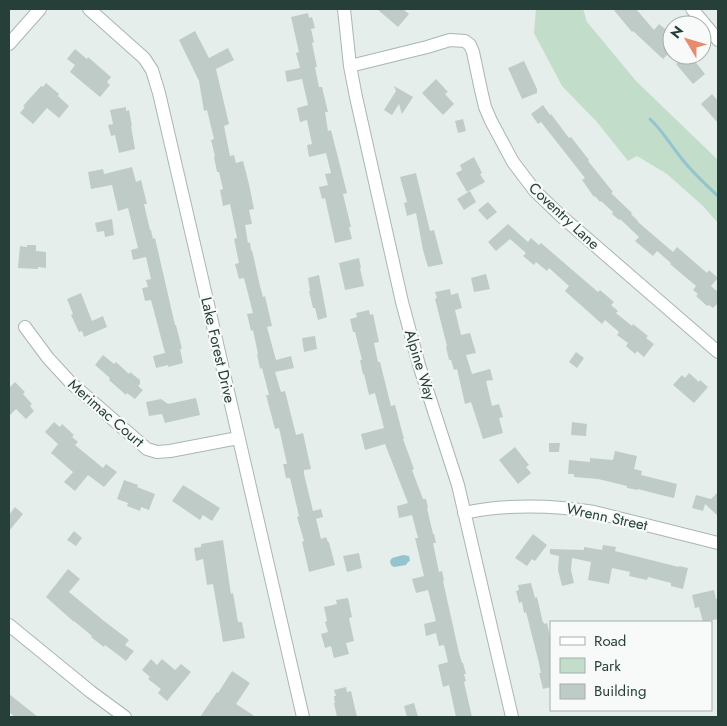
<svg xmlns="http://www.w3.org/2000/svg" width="727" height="726" viewBox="0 0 727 726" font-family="Jost,sans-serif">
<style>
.green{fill:#c2ddc9}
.water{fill:#94c4cd}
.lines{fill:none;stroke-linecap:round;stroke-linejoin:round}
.stream{stroke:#94c4cd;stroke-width:3}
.building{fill:#bfcbc7}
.street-casing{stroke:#a9b6b2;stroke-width:14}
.street{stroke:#fff;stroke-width:12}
.labels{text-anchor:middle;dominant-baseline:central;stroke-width:4.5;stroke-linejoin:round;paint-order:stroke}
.street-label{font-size:15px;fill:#263f38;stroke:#f7faf9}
</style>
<rect width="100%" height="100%" fill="#e6eeeb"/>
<path class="green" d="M 536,9 L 583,9 L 587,22 L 636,81 L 718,160 L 718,223 L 703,206 L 667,174 L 637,156 L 628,161 L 597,122 L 562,86 L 534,33 Z"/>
<path class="water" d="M 403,555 L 409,556 L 410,561 L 408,562 L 406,565 L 394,567 L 391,565 L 390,561 L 392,558 Z"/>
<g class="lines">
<path class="stream" d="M 650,119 C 663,131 671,146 682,159 C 693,173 705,184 718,196"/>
</g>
<path class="building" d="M 377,9 L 403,9 L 409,14 L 398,27 Z
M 613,9 L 636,9 L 654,30 L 659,24 L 665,29 L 667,27 L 672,32 L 672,50 L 663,59 L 633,31 L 632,32 Z
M 308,13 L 309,18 L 312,17 L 315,28 L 311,29 L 314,42 L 312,43 L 317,67 L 315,67 L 319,87 L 322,87 L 328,112 L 325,112 L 328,131 L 331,130 L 347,193 L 343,194 L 351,227 L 349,227 L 352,239 L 335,243 L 325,198 L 322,199 L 319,187 L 328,185 L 325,174 L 331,173 L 326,153 L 309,157 L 307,145 L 312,144 L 307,120 L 300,122 L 297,108 L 308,105 L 302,79 L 287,82 L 285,71 L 300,68 L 296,53 L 299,52 L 291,17 Z
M 195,31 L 209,58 L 228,48 L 234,60 L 216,69 L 229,124 L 224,126 L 230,156 L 234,155 L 236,163 L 243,161 L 249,184 L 254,209 L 249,210 L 252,224 L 245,225 L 248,243 L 250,242 L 251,251 L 252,250 L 260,286 L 263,297 L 265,296 L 272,326 L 267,327 L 276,360 L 291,356 L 294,368 L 275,372 L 281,392 L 285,391 L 296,435 L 303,433 L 311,469 L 304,470 L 304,474 L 313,511 L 321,509 L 323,517 L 316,519 L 321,539 L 326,537 L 328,542 L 329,542 L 335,565 L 309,572 L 302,542 L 304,541 L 297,517 L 299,516 L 290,478 L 286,478 L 283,464 L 287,464 L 279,428 L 275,429 L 266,395 L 269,395 L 262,368 L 260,369 L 257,354 L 258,354 L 253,330 L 251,331 L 247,314 L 253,313 L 244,278 L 239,279 L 235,264 L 239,263 L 234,239 L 237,238 L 230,204 L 223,206 L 220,190 L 223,189 L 219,172 L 217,172 L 214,157 L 215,156 L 211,140 L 214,139 L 207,110 L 204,111 L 199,81 L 179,40 Z
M 75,49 L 87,59 L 88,57 L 111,77 L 107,82 L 110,85 L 100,97 L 70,72 L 75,65 L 67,59 Z
M 687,55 L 690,55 L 705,74 L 693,84 L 676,64 Z
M 524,61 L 537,89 L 537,93 L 522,99 L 508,68 Z
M 436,79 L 448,92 L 445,94 L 454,104 L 443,115 L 422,93 Z
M 46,83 L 59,94 L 58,96 L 69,106 L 59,118 L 47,108 L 33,124 L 20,113 L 25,107 L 23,106 L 41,86 L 43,87 Z
M 394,86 L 413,97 L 402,114 L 399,104 L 392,115 L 384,110 L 396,91 Z
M 712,94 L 718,101 L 718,123 L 701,104 Z
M 543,105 L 550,115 L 551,114 L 569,138 L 571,137 L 589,160 L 588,161 L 613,192 L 611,193 L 632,213 L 631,214 L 638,221 L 638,222 L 673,252 L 677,247 L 707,273 L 709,270 L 718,278 L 711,286 L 718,292 L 718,303 L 713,308 L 709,305 L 707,306 L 696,296 L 698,294 L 693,290 L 696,286 L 670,264 L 671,263 L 657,251 L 653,256 L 635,241 L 639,237 L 620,219 L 619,220 L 612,214 L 613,212 L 601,201 L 600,202 L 595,196 L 594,197 L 582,180 L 585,178 L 541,122 L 538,124 L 531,114 Z
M 126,107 L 126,111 L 129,110 L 132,126 L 131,126 L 135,149 L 119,153 L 115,135 L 111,136 L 108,125 L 113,124 L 110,110 Z
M 463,119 L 466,131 L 458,133 L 455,121 Z
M 474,157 L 482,173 L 480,174 L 485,182 L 467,192 L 456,173 L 462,170 L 460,165 Z
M 132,167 L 136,182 L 141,180 L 147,204 L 144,204 L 150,230 L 151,230 L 153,239 L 155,238 L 175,325 L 176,325 L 182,349 L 180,349 L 183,363 L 168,367 L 168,365 L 156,368 L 153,356 L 165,353 L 151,300 L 145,301 L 142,288 L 148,287 L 146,280 L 151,279 L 146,257 L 133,260 L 131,250 L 138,248 L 128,208 L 118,211 L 112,185 L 91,189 L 88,172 L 103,169 L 104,174 Z
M 416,173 L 430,231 L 434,230 L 443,264 L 428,267 L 423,250 L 416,213 L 407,216 L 404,203 L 407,202 L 400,177 Z
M 470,191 L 476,202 L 464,210 L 457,199 Z
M 488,202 L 497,212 L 487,220 L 478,210 Z
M 112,219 L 114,235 L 105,237 L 104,231 L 97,232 L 95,223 Z
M 508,224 L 528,242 L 531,238 L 539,245 L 541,243 L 598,292 L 600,290 L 614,302 L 611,305 L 618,311 L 616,313 L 632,326 L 633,324 L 648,336 L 646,338 L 654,344 L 644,357 L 637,351 L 635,354 L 626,346 L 628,343 L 617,335 L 619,332 L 605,320 L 602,324 L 565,291 L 569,286 L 549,268 L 547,271 L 536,262 L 534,265 L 523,256 L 526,253 L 510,239 L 496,251 L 488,242 Z
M 27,245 L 36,245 L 36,251 L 46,252 L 46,268 L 38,267 L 38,269 L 18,268 L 20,246 L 27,247 Z
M 359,258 L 361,268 L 360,268 L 364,286 L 345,290 L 339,263 Z
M 486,274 L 490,289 L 474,292 L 471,278 Z
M 319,275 L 327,317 L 318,320 L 315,308 L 313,308 L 309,291 L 310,291 L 308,278 Z
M 450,289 L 451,295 L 458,293 L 462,308 L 455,310 L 461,335 L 470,333 L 476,353 L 466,355 L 472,374 L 490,369 L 493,380 L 486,381 L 492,406 L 499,404 L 503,417 L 499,418 L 503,433 L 483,439 L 471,402 L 465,404 L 457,369 L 454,370 L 451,360 L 449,360 L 446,347 L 447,346 L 435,299 L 437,298 L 435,292 Z
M 81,293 L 92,321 L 103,316 L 107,327 L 84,337 L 82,331 L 79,332 L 71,315 L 73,314 L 67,299 Z
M 369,310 L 370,315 L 373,314 L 379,342 L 374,343 L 378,362 L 380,362 L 391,406 L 395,405 L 404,439 L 403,439 L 414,469 L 412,470 L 423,499 L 426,499 L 428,508 L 427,508 L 433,534 L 434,534 L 436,543 L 433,543 L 439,572 L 442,571 L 444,580 L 443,581 L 459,653 L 462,663 L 463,663 L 466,674 L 464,674 L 466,681 L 464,682 L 472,717 L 456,717 L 449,685 L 443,687 L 438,665 L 448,662 L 444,645 L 439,646 L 436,633 L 426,636 L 424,624 L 436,621 L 428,590 L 416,593 L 412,579 L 424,576 L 415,538 L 418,538 L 412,515 L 399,518 L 397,506 L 408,503 L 385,444 L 365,450 L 361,434 L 384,428 L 375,393 L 369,395 L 364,374 L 363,375 L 360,360 L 362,360 L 355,332 L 353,332 L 350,319 L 357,317 L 356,313 Z
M 315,336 L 317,349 L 304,352 L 302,338 Z
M 576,352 L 584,358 L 577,368 L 569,362 Z
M 103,355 L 114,364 L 116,362 L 129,374 L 130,372 L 140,380 L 140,384 L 138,386 L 143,390 L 135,399 L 127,393 L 126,395 L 109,380 L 110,378 L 95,365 Z
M 689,373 L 699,382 L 700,380 L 708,387 L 694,403 L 673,385 L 682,375 L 685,378 Z
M 15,382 L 25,392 L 23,394 L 32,404 L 30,406 L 34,411 L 26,419 L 16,409 L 9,416 L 9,388 Z
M 196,398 L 200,415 L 165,423 L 162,414 L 149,416 L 146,402 L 161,399 L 168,404 Z
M 54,422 L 60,427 L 62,424 L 74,435 L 72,437 L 78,442 L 75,445 L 103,468 L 106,464 L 117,472 L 104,487 L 88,475 L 75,491 L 64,482 L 73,472 L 51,453 L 58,444 L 45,432 Z
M 572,422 L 587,424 L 586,436 L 571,435 Z
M 549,443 L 560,443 L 559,452 L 549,452 Z
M 515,447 L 529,465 L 526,467 L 531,473 L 518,484 L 499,460 Z
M 615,451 L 637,456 L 634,469 L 642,471 L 641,475 L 677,484 L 674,498 L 657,494 L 638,489 L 638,490 L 627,488 L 627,486 L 598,479 L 574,477 L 574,474 L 568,474 L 569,460 L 590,462 L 590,458 L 613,460 Z
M 124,480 L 138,485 L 137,487 L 155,494 L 149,510 L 141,507 L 140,511 L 127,506 L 128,503 L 117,499 Z
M 183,485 L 220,508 L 212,521 L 203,515 L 200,520 L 172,501 Z
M 718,492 L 718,516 L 705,504 L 703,511 L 692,508 L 696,495 L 711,499 Z
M 15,507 L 23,514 L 9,531 L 9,515 Z
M 74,531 L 82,538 L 76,546 L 67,540 Z
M 533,534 L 547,545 L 535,561 L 532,559 L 527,566 L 515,558 Z
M 223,540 L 231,594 L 233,593 L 238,622 L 242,622 L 245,638 L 223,642 L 213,584 L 207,585 L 203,559 L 196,561 L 194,548 L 201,547 L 201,544 Z
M 603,545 L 616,547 L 615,551 L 679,567 L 679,566 L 688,568 L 683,589 L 671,586 L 671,583 L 648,577 L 647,580 L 629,576 L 630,572 L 612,568 L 609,584 L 588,580 L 591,562 L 572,558 L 571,570 L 574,583 L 562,586 L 558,570 L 559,556 L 550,554 L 550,549 L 584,550 L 584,547 L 602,550 Z
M 359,553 L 362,568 L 347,572 L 343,556 Z
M 68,569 L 80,579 L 69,592 L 104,621 L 129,640 L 125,645 L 134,651 L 126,661 L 105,645 L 104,647 L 91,637 L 92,636 L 74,621 L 74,622 L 46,597 Z
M 531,583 L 535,598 L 537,597 L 543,623 L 544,622 L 544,624 L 547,623 L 551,640 L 551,687 L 543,689 L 539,673 L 541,673 L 538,659 L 526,612 L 524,613 L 522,602 L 519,603 L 516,591 L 519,590 L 518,585 Z
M 714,590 L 716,599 L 718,599 L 718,619 L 703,622 L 699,607 L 695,608 L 692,595 Z
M 348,598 L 352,617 L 349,618 L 354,641 L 346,643 L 349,654 L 334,658 L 331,646 L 325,648 L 321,634 L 328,632 L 325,622 L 327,621 L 324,607 L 337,604 L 336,600 Z
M 151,659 L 157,665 L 162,659 L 175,670 L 181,664 L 191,672 L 167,701 L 158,693 L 161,689 L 148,679 L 150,677 L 142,670 Z
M 232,671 L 250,683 L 236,704 L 256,717 L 200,717 L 217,692 L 218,693 Z
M 346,687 L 347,692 L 351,691 L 357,717 L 337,717 L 334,703 L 335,703 L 334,696 L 336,696 L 334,690 Z
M 9,694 L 38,717 L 15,717 L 9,712 Z
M 414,703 L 418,717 L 407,717 L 404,706 Z"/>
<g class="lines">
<defs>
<path id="street" d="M 89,9 L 144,58 L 152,70 L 159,93 C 207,301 256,509 303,717
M 344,9 L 350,66 L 356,97 L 402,302 L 419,365 L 458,485 L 512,717
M 692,9 L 718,40
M 9,44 L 40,9
M 350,66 L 427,47 L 450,40 L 465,41 L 470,45 L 473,52 L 481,90 L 485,107 L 491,121 L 513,162 L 535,191 L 561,216 L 718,352
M 25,327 L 48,358 L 71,383 L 147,449 L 157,452 L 170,451 L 238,438
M 464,513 C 504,504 554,505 594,512 L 718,543
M 9,625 L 91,692 L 125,717"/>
</defs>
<use href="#street" class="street-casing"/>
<use href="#street" class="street"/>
</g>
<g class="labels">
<g class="street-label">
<text transform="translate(564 216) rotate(43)">Coventry Lane</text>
<text transform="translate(218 350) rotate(77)">Lake Forest Drive</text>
<text transform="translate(420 365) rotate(73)">Alpine Way</text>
<text transform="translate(106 413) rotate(41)">Merimac Court</text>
<text transform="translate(607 517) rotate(12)">Wrenn Street</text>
</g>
</g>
<rect width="727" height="726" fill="none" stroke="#263f38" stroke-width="20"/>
<rect x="550" y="621" width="162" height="90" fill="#f7faf9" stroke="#a3afac"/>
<rect x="560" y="637" width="25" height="8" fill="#ffffff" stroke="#a3afac"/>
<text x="594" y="646" font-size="15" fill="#263f38">Road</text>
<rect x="560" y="658" width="25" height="15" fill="#c2ddc9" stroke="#a3afac"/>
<text x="594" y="671" font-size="15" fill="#263f38">Park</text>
<rect x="560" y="684" width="25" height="15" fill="#bfcbc7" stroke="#a3afac"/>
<text x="594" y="696" font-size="15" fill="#263f38">Building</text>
<g transform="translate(687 40) rotate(308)"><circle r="24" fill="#f7faf9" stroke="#a3afac"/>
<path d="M0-4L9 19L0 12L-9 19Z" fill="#e68b6c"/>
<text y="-8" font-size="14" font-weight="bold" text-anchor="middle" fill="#263f38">N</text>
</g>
</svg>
